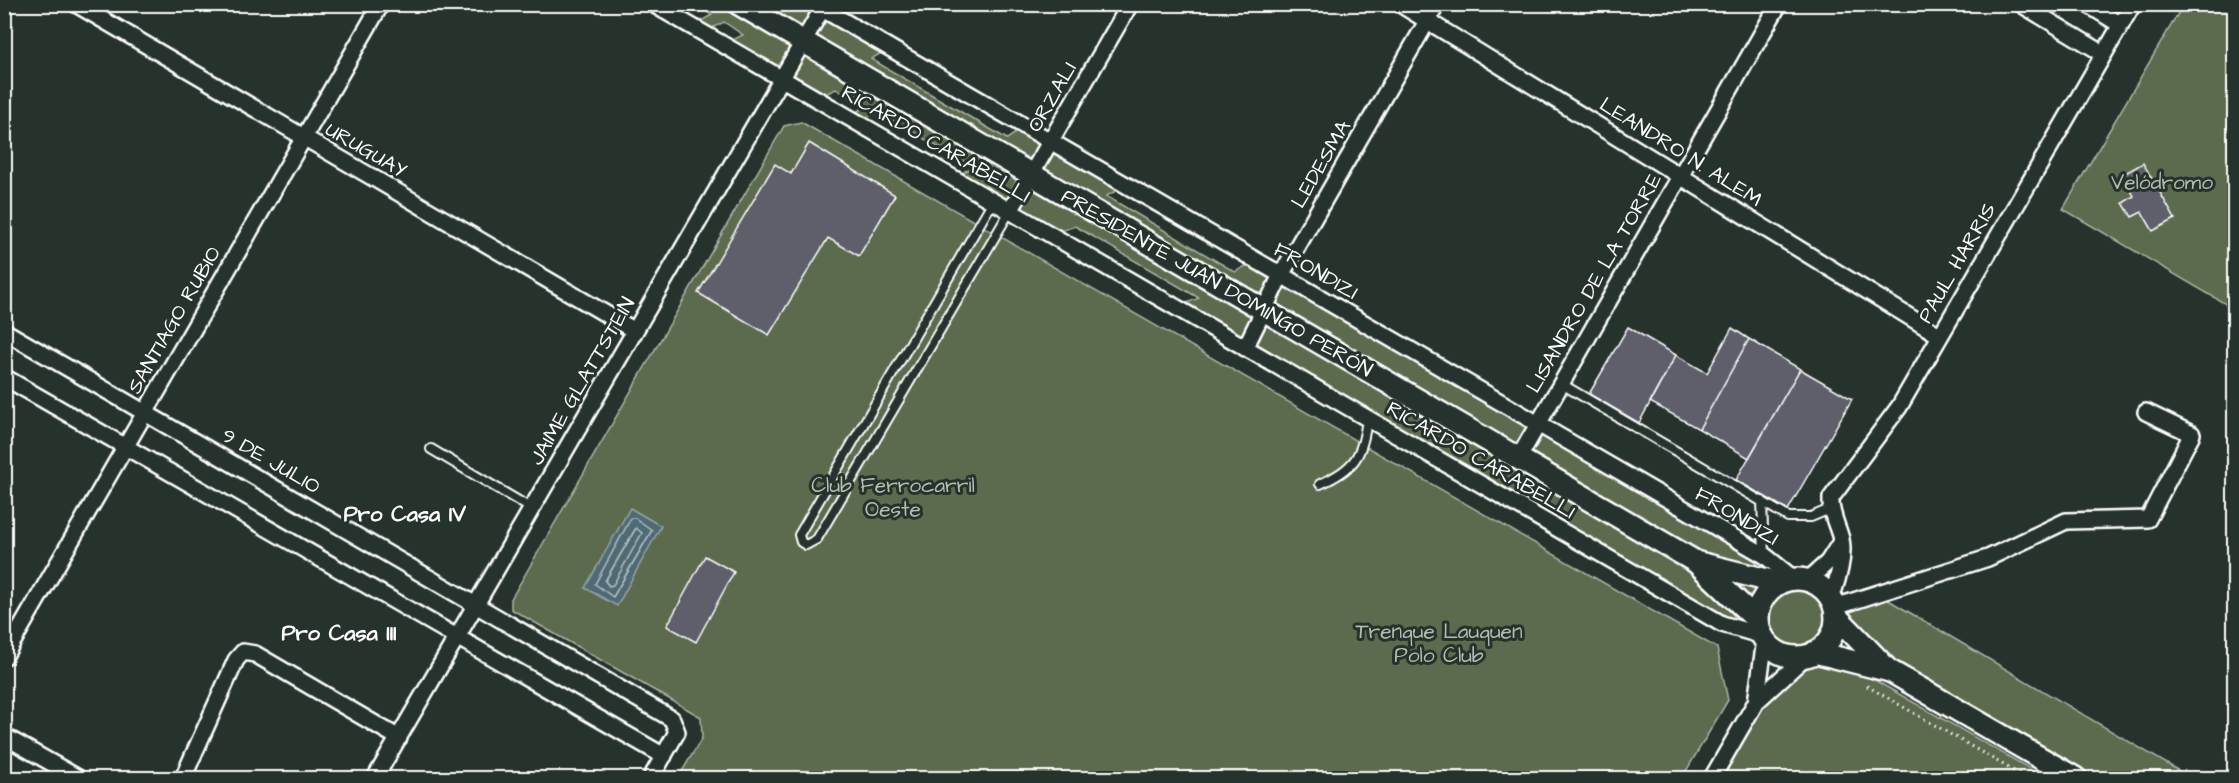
<svg xmlns="http://www.w3.org/2000/svg" width="2239" height="783" viewBox="0 0 2239 783" font-family="'Architects Daughter',sans-serif">
<style>
.green{fill:#5c6b4d;stroke:#aeb5a6;stroke-width:1.5}
.water{fill:#4f6b75;stroke:#95a6ac;stroke-width:1.5}
.lines{fill:none;stroke-linecap:round;stroke-linejoin:round}
.shore{stroke:#b9c4c8;stroke-width:1.5}
.building{fill:#5e5f6c;stroke:#fff;stroke-width:1.5}
.service-casing{stroke:#fff;stroke-width:12}
.minor-casing{stroke:#fff;stroke-width:20}
.secondary-casing{stroke:#fff;stroke-width:26}
.path{stroke:#fff;stroke-width:3;stroke-dasharray:1.5 4.5;stroke-linecap:butt}
.service{stroke:#26332d;stroke-width:8}
.minor{stroke:#26332d;stroke-width:15}
.secondary{stroke:#26332d;stroke-width:21}
.labels{text-anchor:middle;dominant-baseline:central;stroke-width:6;stroke-linejoin:round;paint-order:stroke}
.street-label{font-size:21px;fill:#fff;stroke:#26332d}
.park-label{font-size:21px;fill:#b6bcaf;stroke:#26332d}
.neighbourhood-label{font-size:22px;font-weight:bold;fill:#fff;stroke:#26332d}
</style>
<rect width="100%" height="100%" fill="#26332d"/>
<filter id="ink" filterUnits="userSpaceOnUse"><feTurbulence type="fractalNoise" baseFrequency=".0167" numOctaves="2"/><feDisplacementMap in="SourceGraphic" scale="12" xChannelSelector="R" yChannelSelector="G"/><feConvolveMatrix kernelMatrix="1 2 1 2 8 2 1 2 1" color-interpolation-filters="sRGB"/></filter>
<g filter="url(#ink)">
<path class="green" d="M 694,5 L 722,5 L 1690,568 L 1738,613 L 1729,621 L 1182,305 L 1199,298 L 1075,226 L 1058,232 L 958,175 L 973,167 L 878,112 L 863,119 L 853,114 L 866,106 L 836,89 L 821,96 L 728,42 L 743,35 L 724,22 L 708,30 L 697,23 L 712,15 Z
M 753,5 L 805,5 L 885,51 L 871,59 L 1007,139 L 1021,129 L 1122,188 L 1106,196 L 1235,272 L 1251,263 L 1759,558 L 1754,568 L 1698,554 Z
M 2183,5 L 2234,5 L 2234,309 L 2063,209 Z
M 801,122 L 1717,648 L 1728,700 L 1682,778 L 678,778 L 702,738 L 701,717 L 511,609 L 511,599 L 784,126 Z
M 1724,577 L 1761,587 L 1752,603 Z
M1766 618a31 31 0 1 1 62 0a31 31 0 1 1-62 0Z
M 1885,598 L 2191,778 L 2091,778 L 1912,675 L 1891,662 L 1843,611 Z
M 1815,661 L 1871,678 L 2046,778 L 1719,778 C 1742,738 1768,678 1815,661 Z"/>
<path class="water" d="M 630,508 L 661,526 L 617,606 L 585,588 Z"/>
<g class="lines">
<path class="shore" d="M 631,518 L 635,518 L 652,530 L 613,597 L 595,584 Z
M 636,528 L 642,533 L 613,585 L 609,586 L 605,581 Z"/>
</g>
<path class="building" d="M 809,143 L 895,195 L 859,256 L 828,238 L 769,335 L 698,293 L 775,164 L 791,174 Z
M 2143,163 L 2175,219 L 2153,231 L 2142,212 L 2132,217 L 2123,203 L 2134,196 L 2122,175 Z
M 1628,327 L 1676,355 L 1639,423 L 1589,394 Z
M 1732,328 L 1749,339 L 1699,429 L 1650,402 L 1676,355 L 1707,373 Z
M 1749,339 L 1800,369 L 1749,458 L 1699,429 Z
M 1800,369 L 1852,399 L 1788,510 L 1736,480 Z
M 705,556 L 734,572 L 696,642 L 667,626 Z"/>
<g class="lines">
<defs>
<path id="service" d="M 993,201 L 799,535 L 801,542 L 806,545 L 817,539 L 1010,211
M 1560,383 L 1788,517 L 1811,517 L 1830,509
M 431,449 L 532,509
M 1320,484 C 1355,469 1363,455 1367,418
M 1762,501 L 1764,554"/>
<path id="minor" d="M 76,4 L 635,331
M 653,4 L 1722,624 L 1763,636
M 814,4 L 1764,555 L 1794,579
M 1400,4 L 1939,335
M 2021,4 L 2104,54
M 2087,4 L 2121,25
M 1010,211 L 1130,4
M 4,331 L 672,719 L 677,732 L 651,778
M 1245,348 L 1281,275 L 1437,4
M 4,377 L 664,756
M 1518,459 L 1779,4
M 1808,580 L 1828,562 L 1840,543
M 1831,599 C 1837,581 1845,558 1841,539 C 1837,524 1830,513 1831,498 L 1899,407 L 2133,4
M 1835,607 L 1988,558 L 2066,521 L 2148,519 L 2192,434 L 2146,412
M 4,657 L 381,4
M 1756,702 L 1765,640
M 4,736 L 78,778
M 183,778 L 236,660 L 243,652 L 255,654 L 399,738
M 375,778 L 825,4
M 1712,778 L 1756,702 L 1806,656"/>
<path id="secondary" d="M 739,4 L 1696,562 L 1758,621
M 1699,563 L 1779,583
M1758 618a39 39 0 1 1 78 0a39 39 0 1 1-78 0Z
M 1836,616 L 1889,671
M 1815,652 L 1890,671 L 2075,778"/>
</defs>
<use href="#service" class="service-casing"/>
<use href="#minor" class="minor-casing"/>
<use href="#secondary" class="secondary-casing"/>
<path class="path" d="M 1867,686 L 2026,778"/>
<use href="#service" class="service"/>
<use href="#minor" class="minor"/>
<use href="#secondary" class="secondary"/>
</g>
</g>
<g class="labels">
<g class="street-label">
<text transform="translate(1052 97) rotate(-60)">ORZALI</text>
<text transform="translate(936 144) rotate(30)">RICARDO CARABELLI</text>
<text transform="translate(366 150) rotate(30)">URUGUAY</text>
<text transform="translate(1681 152) rotate(32)">LEANDRO N. ALEM</text>
<text transform="translate(1321 164) rotate(-60)">LEDESMA</text>
<text transform="translate(1957 263) rotate(-60)">PAUL HARRIS</text>
<text transform="translate(1316 271) rotate(30)">FRONDIZI</text>
<text transform="translate(1217 283) rotate(30)">PRESIDENTE JUAN DOMINGO PERÓN</text>
<text transform="translate(1594 283) rotate(-60)">LISANDRO DE LA TORRE</text>
<text transform="translate(174 320) rotate(-60)">SANTIAGO RUBIO</text>
<text transform="translate(582 381) rotate(-60)">JAIME GLATTSTEIN</text>
<text transform="translate(1481 460) rotate(30)">RICARDO CARABELLI</text>
<text transform="translate(271 461) rotate(30)">9 DE JULIO</text>
<text transform="translate(1737 516) rotate(31)">FRONDIZI</text>
</g>
<g class="park-label">
<text x="2162" y="182">Velódromo</text>
<text x="893" y="485">Club Ferrocarril<tspan x="893" dy="24">Oeste</tspan></text>
<text x="1439" y="631">Trenque Lauquen<tspan x="1439" dy="24">Polo Club</tspan></text>
</g>
<g class="neighbourhood-label">
<text x="405" y="514">Pro Casa IV</text>
<text x="339" y="633">Pro Casa III</text>
</g>
</g>
<rect width="2239" height="783" fill="none" stroke="#26332d" stroke-width="24"/>
<rect x="12" y="12" width="2215" height="759" fill="none" stroke="#fff" stroke-width="2" filter="url(#ink)"/>
</svg>
